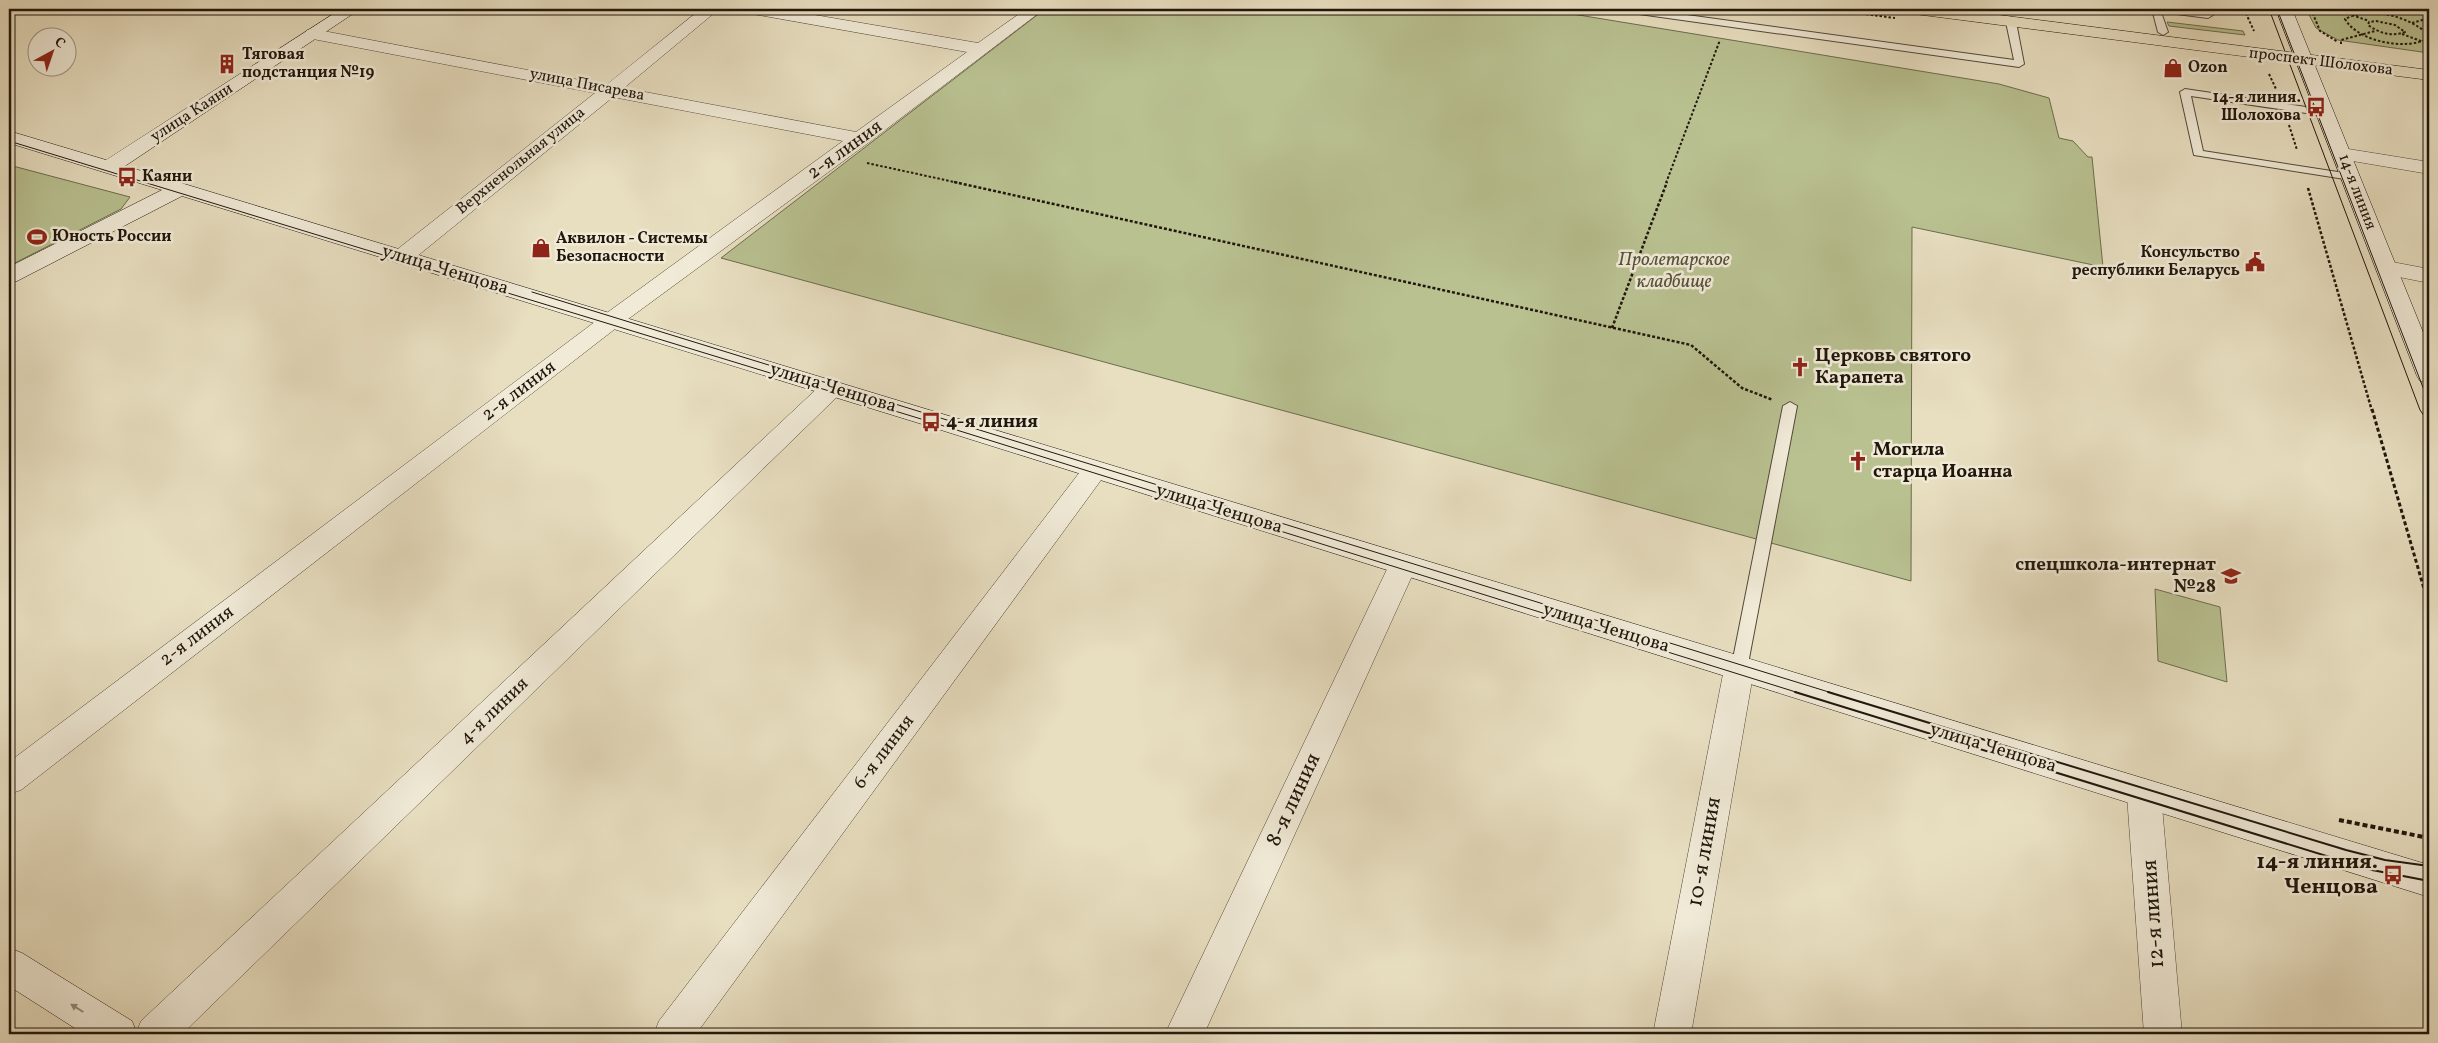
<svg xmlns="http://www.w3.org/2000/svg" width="2438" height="1043" viewBox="0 0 2438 1043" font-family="Vollkorn,serif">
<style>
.green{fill:#b9c191;stroke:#6c6c4e}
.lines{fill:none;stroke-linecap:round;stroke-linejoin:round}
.lane-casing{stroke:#524839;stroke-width:2}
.street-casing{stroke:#524839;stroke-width:1}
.secondary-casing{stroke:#20160c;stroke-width:1}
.primary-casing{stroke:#20160c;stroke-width:1}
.path-far3{stroke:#20160c;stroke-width:2;stroke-dasharray:2.5 2;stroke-linecap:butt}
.path-far2{stroke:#20160c;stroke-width:2.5;stroke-dasharray:3 2;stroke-linecap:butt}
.path-far1{stroke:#20160c;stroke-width:3;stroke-dasharray:4 2.5;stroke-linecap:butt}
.path{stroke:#20160c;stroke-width:4;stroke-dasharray:5 3;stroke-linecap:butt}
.lane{fill:#f0ead7;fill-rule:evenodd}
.street{fill:#f0ead7;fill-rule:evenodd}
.secondary{fill:#f0ead7;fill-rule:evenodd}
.primary{fill:#e8dfc1;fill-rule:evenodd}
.tram-far1{stroke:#20160c;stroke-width:1}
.tram{stroke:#20160c;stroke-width:2}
.oneway{fill:#928b7c}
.labels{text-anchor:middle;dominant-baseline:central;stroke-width:5;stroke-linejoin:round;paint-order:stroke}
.far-poi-label{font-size:16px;font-weight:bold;fill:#20160c;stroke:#f0ead7;text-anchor:start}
.far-street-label{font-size:16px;fill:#20160c;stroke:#f0ead7}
.street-label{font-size:19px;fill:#20160c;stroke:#f0ead7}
.park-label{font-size:19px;font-style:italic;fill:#56523b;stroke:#f0ead7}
.poi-label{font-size:19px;font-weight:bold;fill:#20160c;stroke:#f0ead7;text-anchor:start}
.near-street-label{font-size:22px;fill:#20160c;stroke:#f0ead7}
.near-poi-label{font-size:22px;font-weight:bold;fill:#20160c;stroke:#f0ead7;text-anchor:end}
</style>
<rect width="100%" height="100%" fill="#e8dfc1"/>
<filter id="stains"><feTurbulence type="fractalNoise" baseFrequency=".004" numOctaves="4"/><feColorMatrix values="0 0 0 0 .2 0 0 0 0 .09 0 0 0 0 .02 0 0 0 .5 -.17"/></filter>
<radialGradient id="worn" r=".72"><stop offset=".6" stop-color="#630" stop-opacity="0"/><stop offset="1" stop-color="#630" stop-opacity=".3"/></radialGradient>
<path class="green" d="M 1045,9 L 1542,9 L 1999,84 L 2049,98 L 2059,138 L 2073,141 L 2088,157 L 2092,157 L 2103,267 L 1912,227 L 1911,581 L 721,258 Z
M 2306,9 L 2429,9 L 2429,53 L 2338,40 L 2316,28 Z
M 2167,22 L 2243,31 L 2245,35 L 2169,26 Z
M 9,165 L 130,197 L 121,209 L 9,266 Z
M 2155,589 L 2220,607 L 2227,682 L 2158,661 Z"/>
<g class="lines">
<defs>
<path id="lane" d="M 1621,9 L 1643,9 L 2014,60 L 2006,22 L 2011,19 L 2016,22 L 2024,64 L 2019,67 L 1625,12 Z
M 2152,9 C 2166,9 2201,6 2213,15 L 2208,18 L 2161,12 L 2168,32 L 2163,35 L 2158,32 Z
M 2185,89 L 2326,110 L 2331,113 L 2326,116 L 2191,96 L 2203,151 L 2351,174 L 2356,177 L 2351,180 L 2194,155 L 2180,92 Z
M 1790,402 L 1797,406 L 1747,669 L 1745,674 L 1739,675 L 1733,674 L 1731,669 L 1783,406 Z"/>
<path id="street" d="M 701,9 L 719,9 L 624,88 L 856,132 L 967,52 L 753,14 L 747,12 L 745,9 L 780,9 L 978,43 L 1026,9 L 1044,9 L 868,143 L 620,325 L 21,790 L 9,794 L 9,762 L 604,315 L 843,141 L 613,97 L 410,262 L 402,264 L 394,262 L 391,257 L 394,252 L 595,93 L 313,39 L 307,38 L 305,34 L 307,30 L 313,29 L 606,85 Z
M 2342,148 L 2429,162 L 2429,174 L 2335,158 L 2332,154 L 2335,150 Z
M 2387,261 L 2429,269 L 2429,283 L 2379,273 L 2376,268 L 2379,263 Z
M 832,380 L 841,383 L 844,388 L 841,393 L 182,1034 L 136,1034 L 141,1021 L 823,383 Z
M 1095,461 L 1104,464 L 1108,470 L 1104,476 L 696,1034 L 654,1034 L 659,1021 L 1086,464 Z
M 1403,555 L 1413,558 L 1417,565 L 1204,1034 L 1165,1034 L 1389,565 L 1393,558 Z
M 1739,657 L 1750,661 L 1754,669 L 1691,1034 L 1653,1034 L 1724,669 L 1728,661 Z
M 2144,781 L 2156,785 L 2161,795 L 2182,1034 L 2144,1034 L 2127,795 L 2132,785 Z"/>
<path id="secondary" d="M 341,9 L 360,9 L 125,166 L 2429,865 L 2429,897 L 925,425 L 182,196 L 17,281 L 9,283 L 9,267 L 162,190 L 9,143 L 9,131 L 106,160 Z
M 2276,9 L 2292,9 L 2429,347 L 2429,383 L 2420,381 L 2417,376 Z
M 9,948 L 22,953 L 132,1021 L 137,1034 L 84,1034 L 9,986 Z"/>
<path id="primary" d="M 1907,9 L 1952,9 L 2429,70 L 2429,80 L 1915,14 L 1909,12 Z"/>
</defs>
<use href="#lane" class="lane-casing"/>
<use href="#street" class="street-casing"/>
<use href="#secondary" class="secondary-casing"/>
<use href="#primary" class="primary-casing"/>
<path class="path-far3" d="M 1826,9 L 1895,18
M 2244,9 L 2254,31
M 2311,9 L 2320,31 L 2338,42
M 2335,9 L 2369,21
M 2376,21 L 2395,25 L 2405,32 C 2392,37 2379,33 2368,25 L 2369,22 Z
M 2412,23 L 2429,18
M 2402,34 L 2429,44
M 2429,35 C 2409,16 2370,6 2345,19 C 2358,42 2407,51 2429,38
M 2341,44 L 2341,40 L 2375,31
M 2269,74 L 2276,89
M 2289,125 L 2297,150
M 867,163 L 959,183
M 1666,183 L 1720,40"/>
<path class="path-far2" d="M 954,182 L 1691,345 L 1742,388 L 1773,400
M 2308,188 L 2372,411
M 1612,328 L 1667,182"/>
<path class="path-far1" d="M 2372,409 L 2429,606"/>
<path class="path" d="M 2339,820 L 2429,838"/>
<use href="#lane" class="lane"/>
<use href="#street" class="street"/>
<use href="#secondary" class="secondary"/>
<use href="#primary" class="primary"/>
<path class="tram-far1" d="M 2269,9 L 2420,410 L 2429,423
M 2277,9 L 2429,403
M 9,141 L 931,422 L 1799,693
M 532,292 L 1832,693"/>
<path class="tram" d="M 1795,692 L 2372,870 L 2429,881
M 1828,692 L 2346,850 L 2385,860 L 2429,866"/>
</g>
<defs><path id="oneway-solid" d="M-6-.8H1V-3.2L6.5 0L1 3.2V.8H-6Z" transform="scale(1.25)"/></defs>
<use class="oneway" href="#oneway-solid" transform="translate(77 1008) rotate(-148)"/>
<defs>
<symbol id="building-bare" viewBox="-9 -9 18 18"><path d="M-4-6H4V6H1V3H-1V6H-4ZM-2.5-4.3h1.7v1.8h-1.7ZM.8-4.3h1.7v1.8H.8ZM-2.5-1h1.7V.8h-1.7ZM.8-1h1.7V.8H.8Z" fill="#8f2418" stroke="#f0ead7" stroke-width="2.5" paint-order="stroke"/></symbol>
<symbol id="shop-bare" viewBox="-9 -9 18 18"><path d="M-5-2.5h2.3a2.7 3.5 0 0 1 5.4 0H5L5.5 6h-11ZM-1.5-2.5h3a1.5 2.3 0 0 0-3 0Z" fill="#8f2418" stroke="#f0ead7" stroke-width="2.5" paint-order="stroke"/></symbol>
<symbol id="bus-bare" viewBox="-9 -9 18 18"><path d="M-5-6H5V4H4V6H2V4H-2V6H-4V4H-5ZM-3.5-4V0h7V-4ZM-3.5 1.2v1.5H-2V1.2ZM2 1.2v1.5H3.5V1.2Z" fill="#8f2418" stroke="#f0ead7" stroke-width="2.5" paint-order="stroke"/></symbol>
<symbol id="stadium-bare" viewBox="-9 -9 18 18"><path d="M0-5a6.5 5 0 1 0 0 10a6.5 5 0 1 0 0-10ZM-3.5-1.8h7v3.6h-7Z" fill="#8f2418" stroke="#f0ead7" stroke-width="2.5" paint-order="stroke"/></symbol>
<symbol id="civic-bare" viewBox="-9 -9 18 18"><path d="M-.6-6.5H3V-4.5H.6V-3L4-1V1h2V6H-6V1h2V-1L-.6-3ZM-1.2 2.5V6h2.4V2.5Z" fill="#8f2418" stroke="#f0ead7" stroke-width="2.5" paint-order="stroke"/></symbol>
<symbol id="church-bare" viewBox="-9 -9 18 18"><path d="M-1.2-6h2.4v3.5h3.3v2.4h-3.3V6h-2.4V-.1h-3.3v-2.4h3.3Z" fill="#8f2418" stroke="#f0ead7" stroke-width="2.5" paint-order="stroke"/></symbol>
<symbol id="school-bare" viewBox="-9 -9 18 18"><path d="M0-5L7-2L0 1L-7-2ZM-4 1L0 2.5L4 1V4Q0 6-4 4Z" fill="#8f2418" stroke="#f0ead7" stroke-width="2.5" paint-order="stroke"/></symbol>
</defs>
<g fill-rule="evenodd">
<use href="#building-bare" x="213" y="50" width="28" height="28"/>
<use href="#shop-bare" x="2159" y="54" width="28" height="28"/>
<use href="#bus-bare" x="2302" y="93" width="28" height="28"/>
<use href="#bus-bare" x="113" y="163" width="28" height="28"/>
<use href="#stadium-bare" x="23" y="223" width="28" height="28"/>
<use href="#shop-bare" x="527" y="234" width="28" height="28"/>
<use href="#civic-bare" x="2241" y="248" width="28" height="28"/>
<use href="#church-bare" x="1786" y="353" width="28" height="28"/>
<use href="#bus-bare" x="917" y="408" width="28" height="28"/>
<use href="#church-bare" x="1844" y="447" width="28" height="28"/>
<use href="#school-bare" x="2217" y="562" width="28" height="28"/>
<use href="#bus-bare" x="2379" y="861" width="28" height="28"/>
</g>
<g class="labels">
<g class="far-poi-label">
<text x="242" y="55">Тяговая<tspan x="242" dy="18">подстанция №19</tspan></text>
<text x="2188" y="68">Ozon</text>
<text x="2301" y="98" text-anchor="end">14-я линия.<tspan x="2301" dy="18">Шолохова</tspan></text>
<text x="142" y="177">Каяни</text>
<text x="52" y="237">Юность России</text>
<text x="556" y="239">Аквилон - Системы<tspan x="556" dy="18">Безопасности</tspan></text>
<text x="2240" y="253" text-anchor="end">Консульство<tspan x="2240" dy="18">республики Беларусь</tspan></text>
</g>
<g class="far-street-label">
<text transform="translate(2321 62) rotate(7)">проспект Шолохова</text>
<text transform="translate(587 85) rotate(11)">улица Писарева</text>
<text transform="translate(192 113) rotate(-33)">улица Каяни</text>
<text transform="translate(521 161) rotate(-39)">Верхненольная улица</text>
<text transform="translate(2357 192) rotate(69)">14-я линия</text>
</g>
<g class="street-label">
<text transform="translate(845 150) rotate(-36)">2-я линия</text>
<text transform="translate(445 270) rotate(17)">улица Ченцова</text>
<text transform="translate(833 388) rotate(17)">улица Ченцова</text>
<text transform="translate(519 391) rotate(-37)">2-я линия</text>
<text transform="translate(1219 509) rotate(17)">улица Ченцова</text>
<text transform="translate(1606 628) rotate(17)">улица Ченцова</text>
<text transform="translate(197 636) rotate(-37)">2-я линия</text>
<text transform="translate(494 711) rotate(-44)">4-я линия</text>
<text transform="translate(1993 748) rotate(17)">улица Ченцова</text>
<text transform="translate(884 752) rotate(-53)">6-я линия</text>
</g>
<g class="park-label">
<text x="1674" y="260">Пролетарское<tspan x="1674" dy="22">кладбище</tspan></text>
</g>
<g class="poi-label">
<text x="1815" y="356">Церковь святого<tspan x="1815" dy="22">Карапета</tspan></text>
<text x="946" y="422">4-я линия</text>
<text x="1873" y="450">Могила<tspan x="1873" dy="22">старца Иоанна</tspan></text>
<text x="2216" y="565" text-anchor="end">спецшкола-интернат<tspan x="2216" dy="22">№28</tspan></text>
</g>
<g class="near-street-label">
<text transform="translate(1294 800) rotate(-65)">8-я линия</text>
<text transform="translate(1705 852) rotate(-80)">10-я линия</text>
<text transform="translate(2154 914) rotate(-94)">12-я линия</text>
</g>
<g class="near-poi-label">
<text x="2378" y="862">14-я линия.<tspan x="2378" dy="25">Ченцова</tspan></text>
</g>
</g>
<rect width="2438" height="1043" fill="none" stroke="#e8dfc1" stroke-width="30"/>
<rect x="10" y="10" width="2418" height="1023" fill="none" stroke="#20160c" stroke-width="2.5"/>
<rect x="15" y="15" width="2408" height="1013" fill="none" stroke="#20160c"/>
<g transform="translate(52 52) rotate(40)"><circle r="24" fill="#f0ead7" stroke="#9d9586"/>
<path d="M0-4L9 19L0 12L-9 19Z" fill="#8f2418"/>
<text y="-8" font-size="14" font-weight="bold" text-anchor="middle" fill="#20160c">С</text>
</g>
<rect width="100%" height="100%" filter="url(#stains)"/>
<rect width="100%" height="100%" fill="url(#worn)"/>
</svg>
